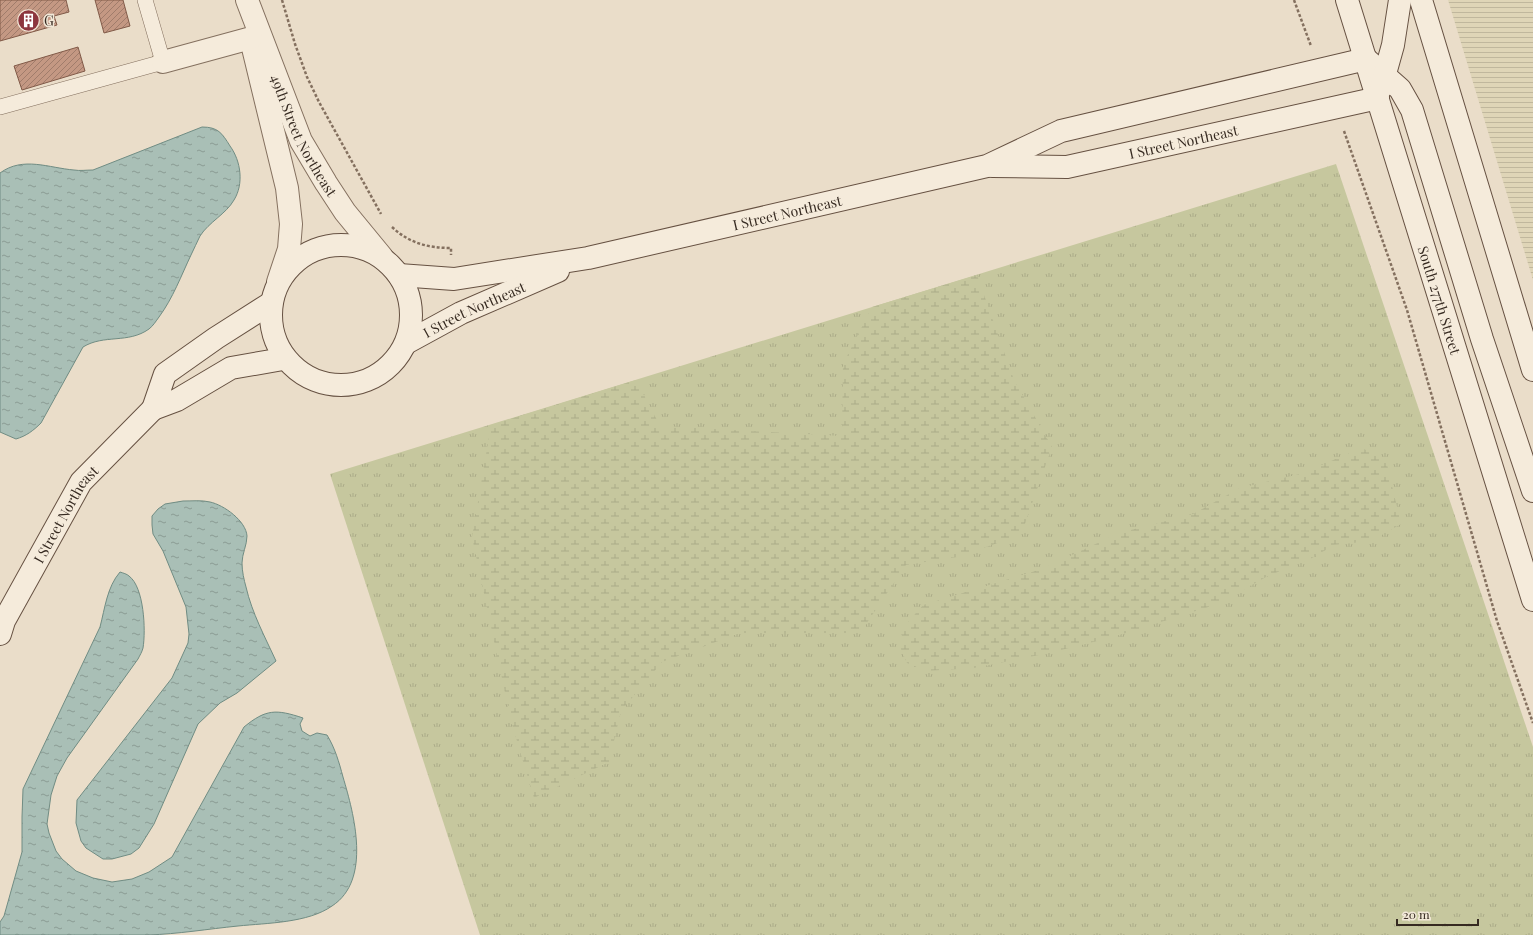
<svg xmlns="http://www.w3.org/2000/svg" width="1533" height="935" viewBox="0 0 1533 935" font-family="'Playfair Display',serif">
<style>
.farmland{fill:url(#farmland-rules)}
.grass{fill:url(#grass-tufts)}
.wetland{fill:url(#wetland-marsh)}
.water{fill:url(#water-ripples);stroke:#708c83}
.building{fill:url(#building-hatch);stroke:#815a48}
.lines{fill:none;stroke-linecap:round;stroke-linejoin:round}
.lane-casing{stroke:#84705f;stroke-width:16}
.street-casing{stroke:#84705f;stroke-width:24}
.secondary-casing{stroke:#665142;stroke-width:24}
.path{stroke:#84705f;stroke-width:2.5;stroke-dasharray:3 2;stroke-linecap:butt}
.lane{stroke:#f5ebdb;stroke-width:15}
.street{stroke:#f5ebdb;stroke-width:22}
.secondary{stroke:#f5ebdb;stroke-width:22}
.labels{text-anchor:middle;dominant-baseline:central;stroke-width:3;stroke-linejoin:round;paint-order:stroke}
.poi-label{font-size:14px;fill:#362a21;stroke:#f2e8d8;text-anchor:start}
.street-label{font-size:14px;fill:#362a21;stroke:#f2e8d8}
</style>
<defs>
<pattern id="farmland-rules" width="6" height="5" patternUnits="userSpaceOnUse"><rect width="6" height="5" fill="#dfd5b7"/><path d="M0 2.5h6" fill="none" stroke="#c0b79d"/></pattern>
<pattern id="grass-tufts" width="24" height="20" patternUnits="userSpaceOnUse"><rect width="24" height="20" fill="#c6c79e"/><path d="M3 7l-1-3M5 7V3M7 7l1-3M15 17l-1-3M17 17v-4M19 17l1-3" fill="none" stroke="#abab88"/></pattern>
<pattern id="wetland-marsh" width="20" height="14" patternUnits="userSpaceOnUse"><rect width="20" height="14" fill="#c6c79e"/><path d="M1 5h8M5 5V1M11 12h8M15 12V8" fill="none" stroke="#abab88"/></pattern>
<pattern id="water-ripples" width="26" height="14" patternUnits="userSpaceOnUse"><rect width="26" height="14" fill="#a9bfb6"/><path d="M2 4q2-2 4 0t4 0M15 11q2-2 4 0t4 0" fill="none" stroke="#8a9b94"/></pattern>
<pattern id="building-hatch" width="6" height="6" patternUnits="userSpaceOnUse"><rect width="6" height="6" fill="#c49883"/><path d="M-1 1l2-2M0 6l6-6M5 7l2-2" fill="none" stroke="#a07c6b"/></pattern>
</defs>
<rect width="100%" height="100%" fill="#eaddc9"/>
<path class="farmland" d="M 1448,0 L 1533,0 L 1533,280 Z"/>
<path class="grass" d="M 1336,164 L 1533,747 L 1533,935 L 480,935 L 330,474 Z"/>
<path class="wetland" d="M 977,275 L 1014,380 L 1052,447 L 1021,535 L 957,557 L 906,565 L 860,633 L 740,633 L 662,662 L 621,711 L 609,762 L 534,798 L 511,721 L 472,537 L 491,425 L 636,380 L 660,426 L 842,436 L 843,364 L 872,307 Z
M 1362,448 L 1386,460 L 1401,524 L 1371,541 L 1334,545 L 1312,558 L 1266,577 L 1218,604 L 1113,637 L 1049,653 L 974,668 L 926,671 L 907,663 L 900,647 L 903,628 L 923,605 L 1042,569 L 1119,533 L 1193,514 L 1240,488 L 1300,474 Z"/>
<path class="water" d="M 202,127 C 218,127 222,133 230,146 C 241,161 244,184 234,200 C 226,214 209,222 200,236 C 197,242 194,249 191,255 C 181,276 173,298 159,317 C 156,321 153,326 149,329 C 128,344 104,334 83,347 L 41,423 C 33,431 26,436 16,439 L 0,432 L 0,173 C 23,156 49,168 74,170 C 80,171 86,170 93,170 Z
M 183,501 C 192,501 202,500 210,502 C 224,505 246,521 247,536 C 247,545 242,554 242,563 C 242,571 244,580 246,587 C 252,613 265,637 276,661 L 237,693 L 220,703 L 198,724 L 154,824 L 139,848 L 131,854 L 112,859 L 103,859 L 86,848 L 81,841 L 76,823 L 77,800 L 172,678 L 188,643 L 189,634 L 186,607 L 163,551 L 153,534 L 152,525 L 152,516 L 158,509 L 165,504 Z
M 120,572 C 123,573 127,574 129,576 C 144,587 146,630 143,648 C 142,652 140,655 138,659 L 67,758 L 57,776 L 51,795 L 47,824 L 49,833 L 56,851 L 62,859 L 76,871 L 93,878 L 112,882 L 132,879 L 149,872 L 172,857 L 244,727 C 266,709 276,709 303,718 L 300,724 L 302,731 L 310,736 L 317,733 L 327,735 C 335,748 339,762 343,777 C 354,814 372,880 332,906 C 308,923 267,923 238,926 C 208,929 178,934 148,935 C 99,935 49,935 0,935 L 0,922 L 4,916 L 22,852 L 22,817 L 23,789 L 100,627 C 105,608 107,587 120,572 Z"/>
<path class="building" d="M 0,0 L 66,0 L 69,12 L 54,16 L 57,25 L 0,41 Z
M 95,0 L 123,0 L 130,26 L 104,33 Z
M 78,47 L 85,71 L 22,90 L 14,66 Z"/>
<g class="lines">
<defs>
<path id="lane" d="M 0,107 L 163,62 L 145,0"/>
<g id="street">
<path id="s1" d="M 247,0 L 301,141 L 326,183 L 345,212 L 382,257"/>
<path d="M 253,48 L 287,188 L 291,224 L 289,249 L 278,282"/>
<path d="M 163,62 L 251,38"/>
</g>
<g id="secondary">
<path id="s2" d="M 1347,0 L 1533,600"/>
<path d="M 1421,0 L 1533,370"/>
<path d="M 1366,59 L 1400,89 L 1412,110 L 1482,339 L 1533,491"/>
<path d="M 1381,88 L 1393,45 L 1400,0"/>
<path id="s3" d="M 992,166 L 1067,167 L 1378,98"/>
<circle cx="341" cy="315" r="70"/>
<path id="s4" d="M 399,275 L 454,279 L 588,258 L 987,166 L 1061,131 L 1366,59"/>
<path d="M 271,303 L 216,338 L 165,374 L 153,409 L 177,400 L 231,368 L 283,359"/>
<path id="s5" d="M 406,343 L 461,313 L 558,271"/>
<path id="s6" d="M 0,634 L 4,621 L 81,482 L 153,409"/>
</g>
</defs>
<use href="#lane" class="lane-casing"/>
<use href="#street" class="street-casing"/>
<use href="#secondary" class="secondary-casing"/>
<path class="path" d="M 282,0 L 295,44 L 307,77 L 319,102 L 381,214
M 1294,0 L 1311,46
M 1344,131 L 1407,310 L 1497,621 L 1533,723
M 392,227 C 409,243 428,248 451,248 L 451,255"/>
<use href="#lane" class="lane"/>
<use href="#street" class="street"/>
<use href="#secondary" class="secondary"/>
</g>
<defs>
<symbol id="building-disc" viewBox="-11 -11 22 22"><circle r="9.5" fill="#8d363e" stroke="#f2e8d8"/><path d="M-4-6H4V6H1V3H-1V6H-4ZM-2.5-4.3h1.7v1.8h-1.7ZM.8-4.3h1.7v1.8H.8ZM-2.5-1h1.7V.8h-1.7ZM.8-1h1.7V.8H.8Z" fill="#fff"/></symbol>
</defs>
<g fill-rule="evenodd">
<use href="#building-disc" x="16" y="8" width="25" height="25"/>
</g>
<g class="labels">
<g class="poi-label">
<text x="44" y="20">G</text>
</g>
<g class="street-label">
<text stroke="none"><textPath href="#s1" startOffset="147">49th Street Northeast</textPath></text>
<text stroke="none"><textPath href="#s3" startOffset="194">I Street Northeast</textPath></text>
<text stroke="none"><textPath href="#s4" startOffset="395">I Street Northeast</textPath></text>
<text stroke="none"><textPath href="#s2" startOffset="314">South 277th Street</textPath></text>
<text stroke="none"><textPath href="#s5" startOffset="76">I Street Northeast</textPath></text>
<text stroke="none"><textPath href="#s6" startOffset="137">I Street Northeast</textPath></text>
</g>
</g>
<path d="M1397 919v6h81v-6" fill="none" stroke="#362a21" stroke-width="2"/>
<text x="1403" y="919" font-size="12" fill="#362a21" stroke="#f2e8d8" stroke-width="3" paint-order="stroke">20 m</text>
</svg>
